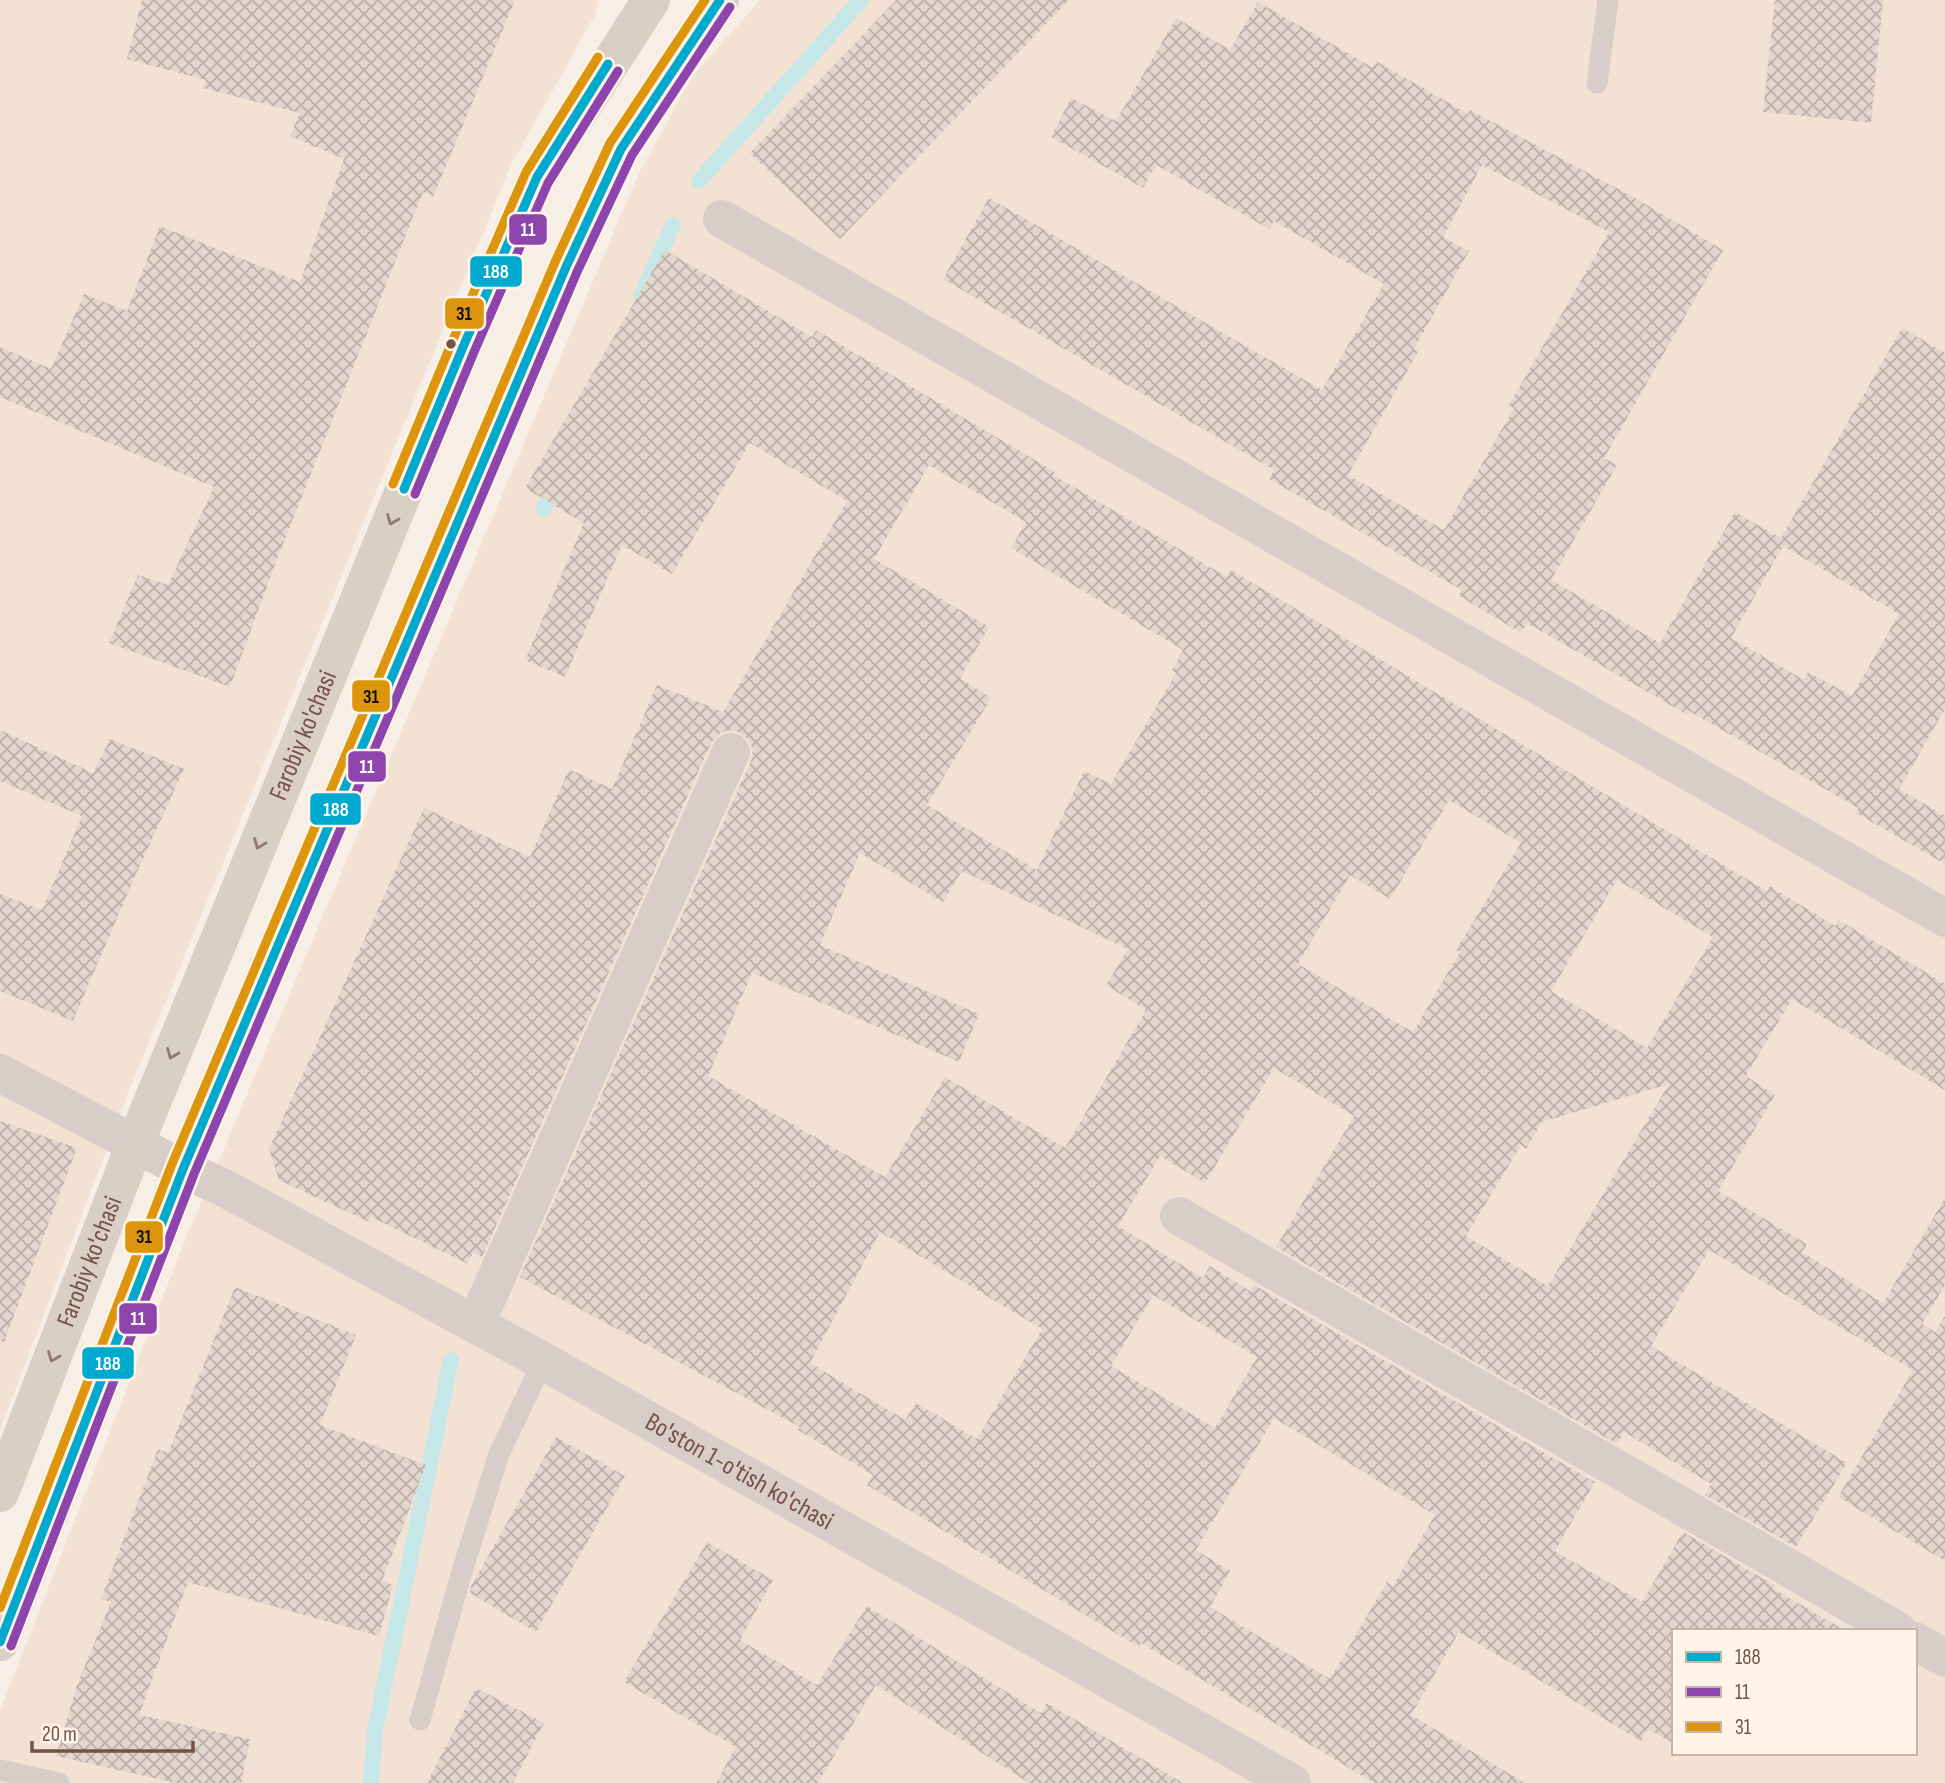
<svg xmlns="http://www.w3.org/2000/svg" width="1945" height="1783" viewBox="0 0 1945 1783" font-family="'Sofia Sans Condensed',sans-serif">
<style>
.residential{fill:#f3e2d4;fill-rule:evenodd}
.lines{fill:none;stroke-linecap:round;stroke-linejoin:round}
.stream{stroke:#c7e8e8;stroke-width:16}
.building{fill:url(#building-cross-hatch);fill-rule:evenodd}
.lane{stroke:#d8cdc8;stroke-width:21}
.street{stroke:#d8cdc8;stroke-width:38}
.primary{stroke:#dacfc5;stroke-width:38}
.bus-1-casing{stroke:#fff4e7;stroke-width:14}
.bus-2-casing{stroke:#fff4e7;stroke-width:14}
.bus-3-casing{stroke:#fff4e7;stroke-width:14}
.bus-1{stroke:#00a9ce;stroke-width:9}
.bus-2{stroke:#8e44ad;stroke-width:9}
.bus-3{stroke:#dd950e;stroke-width:9}
.oneway{stroke:#94786b}
.bus-dot{fill:#765345;stroke:#fff4e7;stroke-width:2.5}
.labels{text-anchor:middle;dominant-baseline:central;stroke-width:5;stroke-linejoin:round;paint-order:stroke}
.street-label{font-size:26px;fill:#765345;stroke:#fff4e7}
.line-badge{stroke:#fff4e7;stroke-width:2.5}
.badge-label{font-size:19px;text-anchor:middle;font-weight:bold;fill:#fff}
.pale-badge-label{font-size:19px;text-anchor:middle;font-weight:bold;fill:#111}
</style>
<defs>
<pattern id="building-cross-hatch" width="8" height="8" patternUnits="userSpaceOnUse" patternTransform="scale(1.75)"><rect width="8" height="8" fill="#e3d6ce"/><path d="M0 0l8 8M0 8l8-8" fill="none" stroke="#bdb0a9"/></pattern>
</defs>
<rect width="100%" height="100%" fill="#f7efe6"/>
<path class="residential" d="M 0,0 L 598,0 L 595,15 L 511,165 L 129,1091 L 0,1430 Z
M 760,0 L 1945,0 L 1945,1783 L 0,1783 L 0,1710 L 188,1233 L 638,175 L 692,77 ZM 1674,1631 L 1915,1631 L 1915,1753 L 1674,1753 Z"/>
<g class="lines">
<path class="stream" d="M 699,181 L 861,0
M 641,296 L 673,225
M 544,509 L 556,482
M 371,1783 L 375,1731 L 451,1360"/>
</g>
<path class="building" d="M 142,0 L 515,0 L 433,197 L 423,192 L 279,554 L 230,687 L 109,643 L 138,575 L 168,585 L 214,487 L 0,397 L 0,347 L 51,369 L 84,294 L 127,311 L 160,226 L 300,282 L 344,159 L 290,136 L 300,113 L 203,88 L 206,80 L 127,59 Z
M 896,0 L 1069,0 L 840,239 L 750,153 Z
M 1775,0 L 1883,0 L 1871,123 L 1763,112 Z
M 1258,2 L 1372,67 L 1376,61 L 1468,114 L 1470,110 L 1635,198 L 1723,250 L 1604,458 L 1617,465 L 1551,580 L 1660,643 L 1735,512 L 1781,538 L 1902,328 L 1945,353 L 1945,709 L 1899,789 L 1945,816 L 1945,864 L 1856,813 L 1858,808 L 1689,711 L 1686,714 L 1527,623 L 1521,633 L 1459,596 L 1462,590 L 1269,479 L 1274,470 L 943,279 L 989,198 L 1322,390 L 1384,284 L 1274,221 L 1269,229 L 1156,165 L 1143,188 L 1051,137 L 1071,98 L 1116,121 L 1176,18 L 1230,50 ZM 1482,165 L 1609,232 L 1509,405 L 1514,408 L 1444,530 L 1348,475 L 1418,352 L 1414,349 L 1469,251 L 1443,237 ZM 1783,546 L 1899,614 L 1852,696 L 1808,672 L 1804,680 L 1731,638 Z
M 665,250 L 812,337 L 816,330 L 1055,472 L 1053,475 L 1227,577 L 1231,570 L 1767,891 L 1770,886 L 1835,926 L 1839,920 L 1945,984 L 1945,1090 L 1792,999 L 1746,1076 L 1775,1095 L 1718,1191 L 1807,1244 L 1802,1252 L 1883,1303 L 1945,1198 L 1945,1285 L 1922,1324 L 1935,1332 L 1945,1316 L 1945,1561 L 1838,1497 L 1913,1370 L 1709,1250 L 1651,1346 L 1847,1463 L 1796,1547 L 1705,1495 L 1711,1484 L 1624,1432 L 1617,1444 L 1276,1247 L 1354,1116 L 1274,1068 L 1205,1183 L 1160,1156 L 1118,1226 L 1203,1278 L 1210,1266 L 1250,1291 L 1254,1285 L 1595,1482 L 1555,1551 L 1642,1602 L 1683,1532 L 1774,1585 L 1772,1588 L 1846,1631 L 1674,1631 L 1674,1744 L 1648,1729 L 1641,1741 L 1459,1632 L 1411,1715 L 1525,1783 L 1374,1783 L 1141,1643 L 1139,1647 L 867,1485 L 873,1475 L 798,1430 L 800,1427 L 520,1277 L 751,761 L 753,750 L 749,740 L 739,732 L 728,730 L 719,734 L 711,743 L 482,1257 L 473,1252 L 468,1264 L 371,1217 L 369,1222 L 279,1180 L 269,1149 L 424,808 L 530,857 L 569,769 L 612,789 L 657,685 L 723,712 L 847,501 L 750,443 L 672,574 L 622,545 L 565,677 L 525,660 L 584,523 L 525,488 ZM 929,465 L 1026,522 L 1011,548 L 1183,650 L 1172,670 L 1176,673 L 1111,784 L 1084,771 L 1037,870 L 927,805 L 991,698 L 960,678 L 989,627 L 874,559 ZM 1449,800 L 1521,843 L 1456,950 L 1460,952 L 1413,1032 L 1298,964 L 1350,875 L 1390,899 ZM 860,853 L 943,902 L 962,871 L 1128,949 L 1106,985 L 1146,1010 L 1065,1148 L 945,1077 L 885,1177 L 708,1076 L 752,973 L 959,1062 L 979,1014 L 820,945 ZM 1617,880 L 1713,937 L 1647,1048 L 1551,991 ZM 1669,1084 L 1548,1286 L 1466,1236 L 1521,1145 L 1526,1149 L 1542,1122 ZM 880,1232 L 1042,1329 L 977,1439 L 916,1403 L 905,1420 L 810,1363 ZM 1153,1295 L 1257,1357 L 1215,1428 L 1111,1366 ZM 1274,1418 L 1435,1515 L 1393,1586 L 1387,1582 L 1330,1679 L 1210,1607 L 1230,1571 L 1196,1550 Z
M 0,730 L 93,773 L 110,739 L 184,769 L 133,881 L 73,1021 L 0,991 L 0,894 L 42,910 L 82,816 L 0,781 Z
M 0,1121 L 77,1148 L 4,1342 L 0,1341 Z
M 235,1287 L 356,1335 L 320,1425 L 426,1465 L 382,1581 L 393,1585 L 379,1636 L 188,1582 L 139,1715 L 250,1739 L 241,1783 L 176,1783 L 56,1756 L 77,1685 L 111,1602 L 101,1599 L 158,1449 L 168,1453 Z
M 556,1437 L 625,1476 L 536,1632 L 470,1593 L 471,1586 Z
M 707,1542 L 773,1580 L 740,1640 L 817,1685 L 867,1606 L 1041,1713 L 1047,1703 L 1183,1783 L 1029,1783 L 876,1685 L 818,1783 L 716,1783 L 736,1747 L 624,1682 Z
M 476,1688 L 544,1723 L 513,1783 L 427,1783 Z"/>
<g class="lines">
<path class="lane" d="M 1597,83 L 1608,0
M 420,1720 L 463,1568 L 499,1454 L 543,1361
M 0,1770 L 59,1783"/>
<g class="street">
<path d="M 722,219 L 1945,918"/>
<path id="s1" d="M 0,1073 L 183,1169 L 226,1189 L 543,1361 L 1292,1783"/>
<path d="M 1179,1216 L 1898,1631"/>
<path d="M 476,1323 L 731,752"/>
<path d="M 1915,1641 L 1945,1658"/>
</g>
<g class="primary">
<path id="s2" d="M 0,1493 L 135,1144 L 463,347 L 537,177 L 651,0"/>
<path d="M 0,1642 L 183,1169 L 566,267 L 621,149 L 720,0"/>
</g>
<defs>
<path id="bus-1" d="M 404,489 L 463,347 L 537,177 L 608,64
M 0,1642 L 183,1169 L 566,267 L 621,149 L 720,0"/>
<path id="bus-2" d="M 415,494 L 474,352 L 548,183 L 618,71
M 11,1646 L 194,1174 L 577,272 L 632,155 L 730,7"/>
<path id="bus-3" d="M 393,484 L 452,342 L 526,172 L 598,57
M 0,1608 L 172,1164 L 555,262 L 610,143 L 705,0"/>
</defs>
<use href="#bus-1" class="bus-1-casing"/>
<use href="#bus-2" class="bus-2-casing"/>
<use href="#bus-3" class="bus-3-casing"/>
<use href="#bus-1" class="bus-1"/>
<use href="#bus-2" class="bus-2"/>
<use href="#bus-3" class="bus-3"/>
</g>
<defs><path id="oneway-chevron" d="M-2-3.5L2.5 0L-2 3.5" fill="none" stroke-width="1.6" stroke-linecap="round" stroke-linejoin="round" transform="scale(1.75)"/></defs>
<g class="oneway">
<use href="#oneway-chevron" transform="translate(392 520) rotate(112)"/>
<use href="#oneway-chevron" transform="translate(259 844) rotate(112)"/>
<use href="#oneway-chevron" transform="translate(172 1054) rotate(112)"/>
<use href="#oneway-chevron" transform="translate(53 1357) rotate(111)"/>
</g>
<circle class="bus-dot" cx="451" cy="344" r="6"/>
<g class="labels">
<g class="street-label">
<text stroke="none"><textPath href="#s2" startOffset="816">Farobiy ko'chasi</textPath></text>
<text stroke="none"><textPath href="#s2" startOffset="248">Farobiy ko'chasi</textPath></text>
<text stroke="none"><textPath href="#s1" startOffset="840">Bo'ston 1-o'tish ko'chasi</textPath></text>
</g>
</g>
<g class="line-badge">
<rect x="508" y="213" width="40" height="33" rx="7" fill="#8e44ad"/>
<rect x="469" y="255" width="54" height="33" rx="7" fill="#00a9ce"/>
<rect x="444" y="297" width="41" height="33" rx="7" fill="#dd950e"/>
<rect x="351" y="679" width="40" height="34" rx="7" fill="#dd950e"/>
<rect x="347" y="750" width="40" height="33" rx="7" fill="#8e44ad"/>
<rect x="309" y="792" width="53" height="34" rx="7" fill="#00a9ce"/>
<rect x="124" y="1220" width="40" height="34" rx="7" fill="#dd950e"/>
<rect x="118" y="1302" width="40" height="33" rx="7" fill="#8e44ad"/>
<rect x="81" y="1346" width="54" height="34" rx="7" fill="#00a9ce"/>
</g>
<g class="badge-label">
<text x="528" y="236">11</text>
<text x="496" y="278">188</text>
<text x="367" y="773">11</text>
<text x="336" y="816">188</text>
<text x="138" y="1325">11</text>
<text x="108" y="1370">188</text>
</g>
<g class="pale-badge-label">
<text x="464" y="320">31</text>
<text x="371" y="703">31</text>
<text x="144" y="1243">31</text>
</g>
<rect x="1672" y="1629" width="245" height="126" fill="#fff4e7" stroke="#c8b4a6" stroke-width="2"/>
<rect x="1686" y="1652" width="35" height="10" fill="#00a9ce" stroke="#c8b4a6" stroke-width="2"/>
<text x="1735" y="1664" font-size="21" fill="#765345">188</text>
<rect x="1686" y="1687" width="35" height="10" fill="#8e44ad" stroke="#c8b4a6" stroke-width="2"/>
<text x="1735" y="1699" font-size="21" fill="#765345">11</text>
<rect x="1686" y="1722" width="35" height="10" fill="#dd950e" stroke="#c8b4a6" stroke-width="2"/>
<text x="1735" y="1734" font-size="21" fill="#765345">31</text>
<path d="M32 1741v10h161v-10" fill="none" stroke="#765345" stroke-width="3.5"/>
<text x="42" y="1741" font-size="21" fill="#765345" stroke="#fff4e7" stroke-width="5" paint-order="stroke">20 m</text>
</svg>
